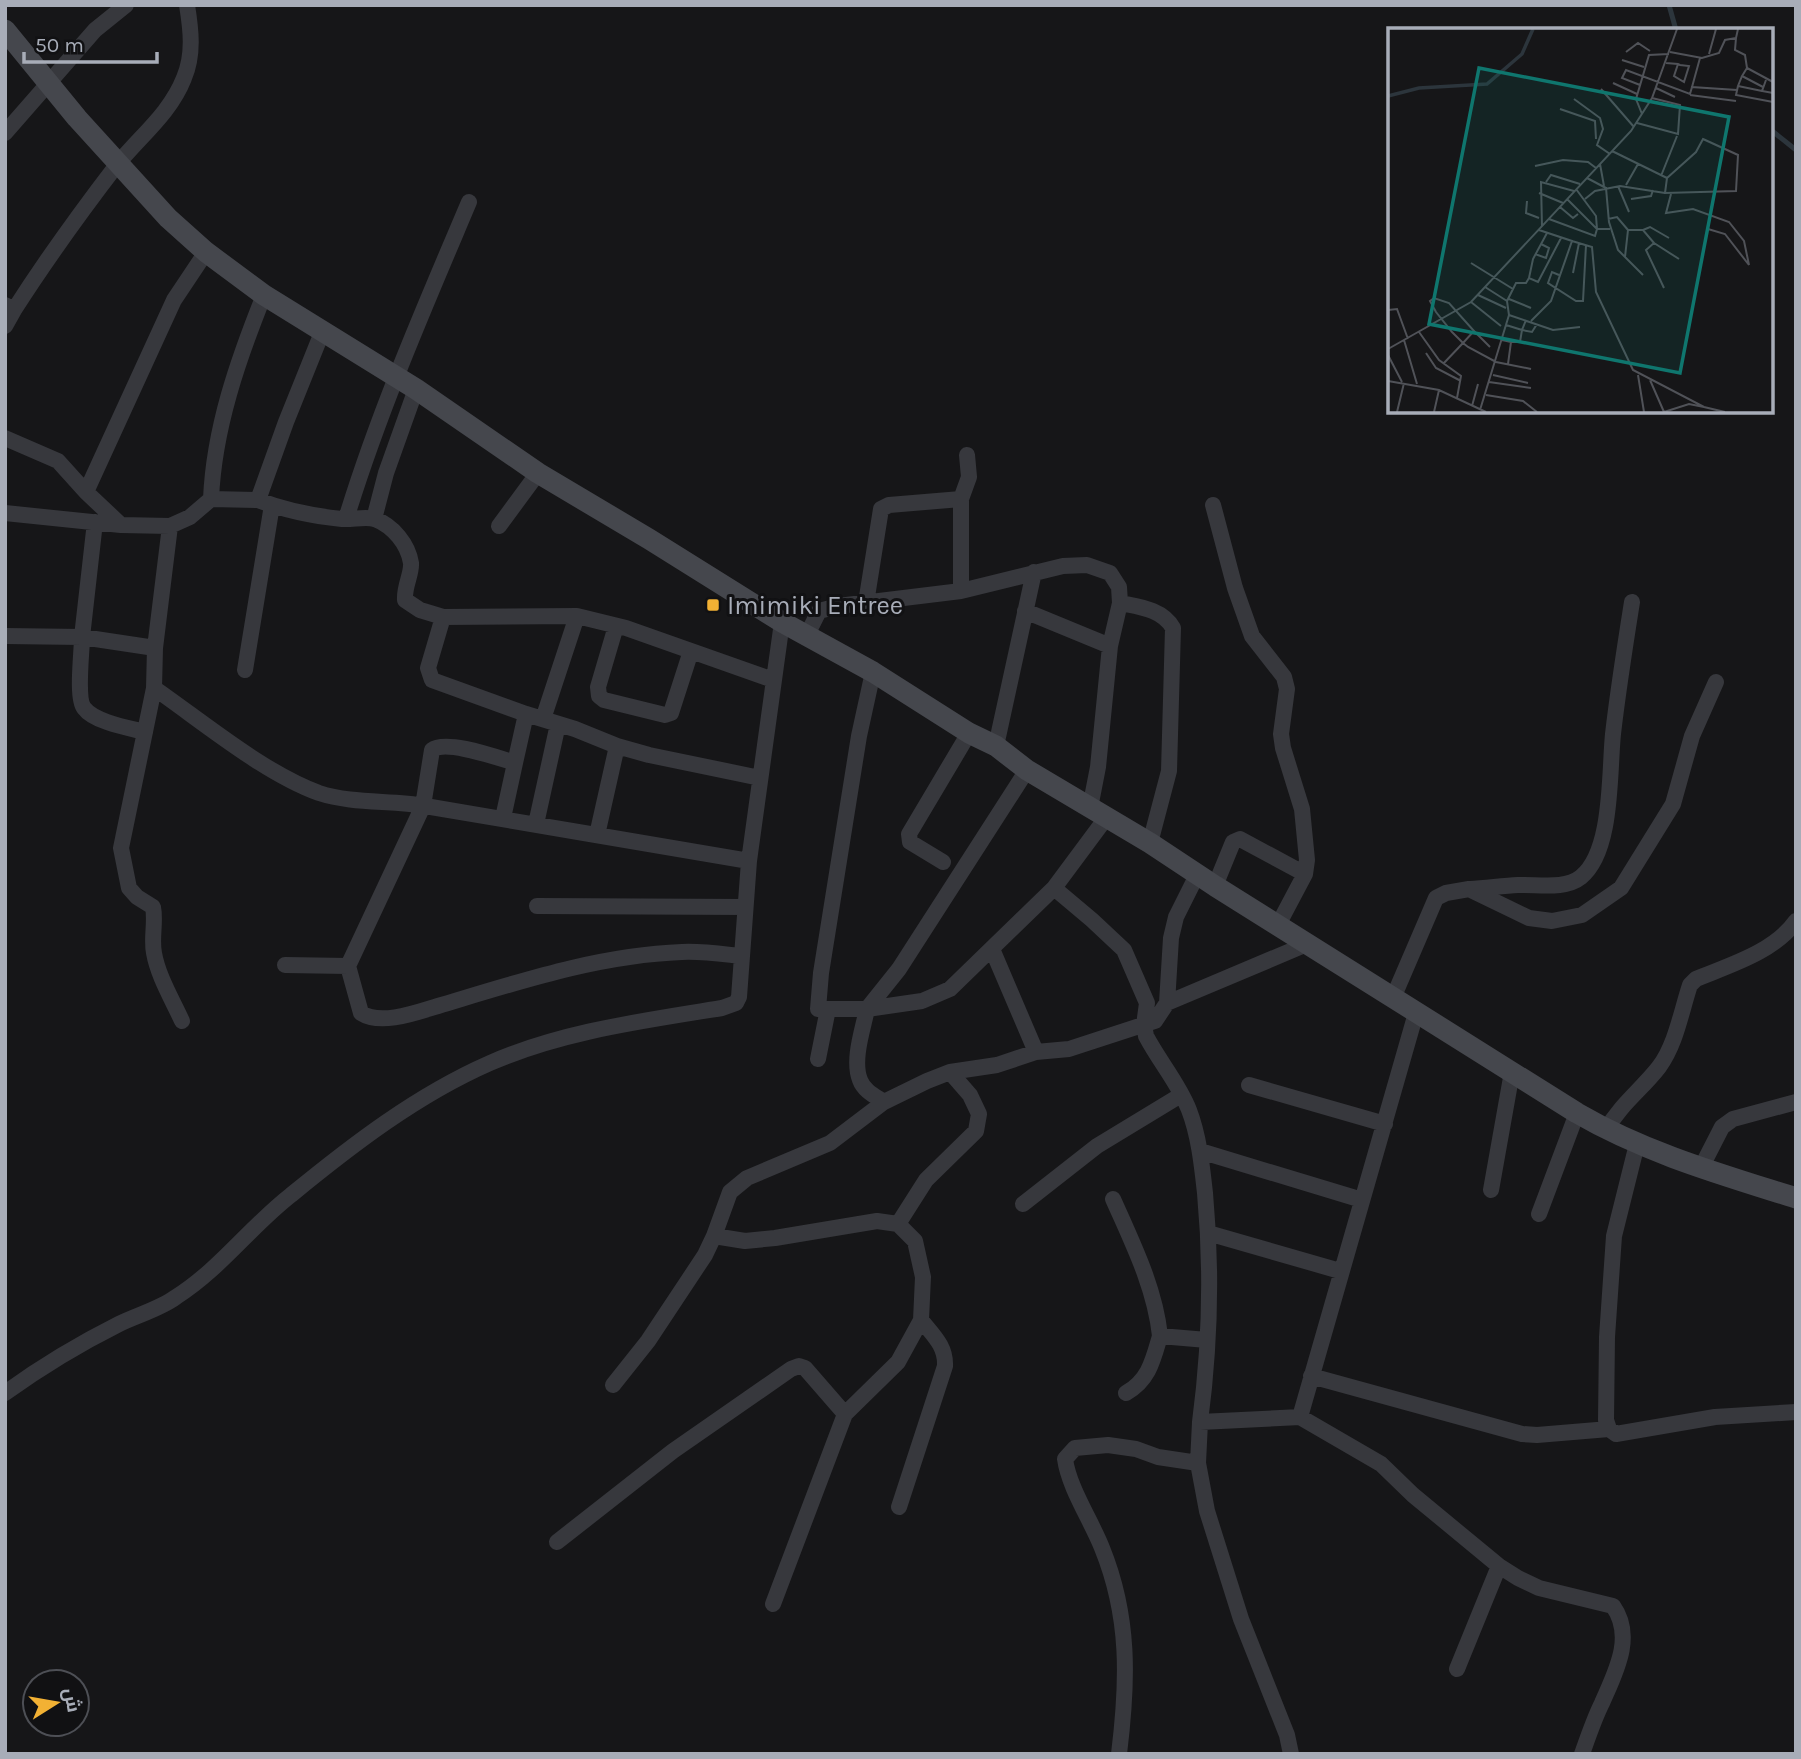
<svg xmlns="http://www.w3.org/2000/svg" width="1801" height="1759" viewBox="0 0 1801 1759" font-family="Karla,Cairo,sans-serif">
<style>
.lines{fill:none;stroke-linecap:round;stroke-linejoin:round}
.stream{stroke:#2c353c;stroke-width:5}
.street{stroke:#37383d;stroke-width:16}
.secondary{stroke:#45474d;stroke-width:21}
.poi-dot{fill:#f2b134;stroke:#111113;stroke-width:2.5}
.labels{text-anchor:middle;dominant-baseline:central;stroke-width:6;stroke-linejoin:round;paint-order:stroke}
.poi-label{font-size:26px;fill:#a8adb8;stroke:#111113;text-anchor:start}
.inset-river{fill:none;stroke:#2c353c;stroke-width:3.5}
.inset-road{fill:none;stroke:#505258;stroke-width:2}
.view{fill:#0f766e;fill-opacity:0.15;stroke:#0f766e;stroke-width:3.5}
.inset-edge{fill:none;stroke:#a8adb8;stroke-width:3.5}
</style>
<rect width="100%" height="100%" fill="#161618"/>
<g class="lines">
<path class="stream" d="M 1669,5 L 1676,30
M 1771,130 L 1796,150"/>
<path class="street" d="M 5,133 L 95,30 L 126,5
M 5,305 L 14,310 C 46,260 80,213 116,166 C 139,137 170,114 184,78 C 194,54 191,30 187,5
M 5,326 L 14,310
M 5,438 L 58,461 L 86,492 L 121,525
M 86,492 L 174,300 L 206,252
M 211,499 C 214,428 238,360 264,295
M 258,500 C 286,511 313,516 342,519 C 352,520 365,516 375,519 C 393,526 408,544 411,563 C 412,574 404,586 405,600 L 420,610 L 443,617 L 428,668 L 432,680 L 526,714 L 575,729 L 617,746 L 649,755 L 760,778
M 1213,505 L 1235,588 L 1252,636 L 1284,677 L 1287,689 L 1281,734 L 1283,748 L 1302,809 L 1307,860 L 1305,874 L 1278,925
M 5,513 L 121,525 L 170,526 L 190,517 L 211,499 L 258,500 L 286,422 L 323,330
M 346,519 C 379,411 425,306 469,202
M 374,519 L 386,473 L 416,389
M 170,526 L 155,648 L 154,688 L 121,848 L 129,888 L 137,897 L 153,907 C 156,922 151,938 154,953 C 158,976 172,999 182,1021
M 499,526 L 538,473
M 961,591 L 961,499 L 969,477 L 967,455
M 866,603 L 881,509 L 889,505 L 961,499
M 1120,603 C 1139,607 1162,609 1173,628 L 1169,771 L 1150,843
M 1025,611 L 1110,646
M 443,617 L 577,616 L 626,628 L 773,680
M 616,626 L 598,687 L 599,696 L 604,700 L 665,715 L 671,713 L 691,651
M 807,635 L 819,611 L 838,606 L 961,591 L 1063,566 L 1087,565 L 1110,573 L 1119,587 L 1120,603 L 1110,646 L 1098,767 L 1090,808
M 5,636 L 82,637 L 95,522
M 245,670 L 272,505
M 873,672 L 859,736 L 821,973 L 818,1009 L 867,1009 L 899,969 L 1027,770
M 154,688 C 203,722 264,773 319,793 C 352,804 391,800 425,806 C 533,824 641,843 749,861 L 782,622
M 543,719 L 577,616
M 145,732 C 129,728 94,722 84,708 C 76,698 82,652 82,637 L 155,648
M 996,746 L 1034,572
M 515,763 L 526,714
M 503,818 L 515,763 C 498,758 446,739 432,750 L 423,806 L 348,966 L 361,1013 C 381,1026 418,1012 438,1006 C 518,982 599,955 682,952 C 702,951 722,954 741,956
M 536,824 L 558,724
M 597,835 L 617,746
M 943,862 L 910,842 L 909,834 L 969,733
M 1215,886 L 1233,842 L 1240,839 L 1305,874
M 1054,888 L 1092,920 L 1124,950 L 1147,1003 L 1144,1025 L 1146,1036 C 1159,1061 1179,1084 1189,1110 C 1199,1136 1202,1166 1205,1193 C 1212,1269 1210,1346 1200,1422
M 1470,889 C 1486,888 1502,886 1518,885 C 1537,884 1565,890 1581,877 C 1613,851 1609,773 1613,734 C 1618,690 1625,646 1632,602
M 537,906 L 745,907
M 992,949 L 1036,1052
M 285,965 L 348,966
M 1393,998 L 1436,898 L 1446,893 L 1469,889 L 1529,918 L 1552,921 L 1582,915 L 1621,888 L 1673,804 L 1692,736 L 1716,682
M 1167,1003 L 1307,944
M 818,1059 L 828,1009
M 1249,1085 L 1385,1124
M 884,1102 C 875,1096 864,1091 860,1080 C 852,1060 863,1029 867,1009 L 922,1001 L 950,989 L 1054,888 L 1106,818
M 1606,1130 C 1620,1105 1642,1089 1659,1067 C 1676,1044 1681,1012 1690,985 L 1696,979 C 1730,965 1774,952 1796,921
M 1637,1144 L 1614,1236 L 1607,1337 L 1606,1420 L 1609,1429 L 1616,1434 L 1715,1417 L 1796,1412
M 1200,1151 L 1362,1200
M 1701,1168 L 1722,1127 L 1733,1119 L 1796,1102
M 1491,1190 L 1512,1072
M 1113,1199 C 1133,1244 1155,1288 1160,1336 L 1207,1340
M 1023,1204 L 1097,1146 L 1181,1095
M 1539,1214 L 1577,1113
M 898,1224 L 926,1180 L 976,1131 L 979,1114 L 970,1095 L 950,1072
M 1208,1233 L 1340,1271
M 1311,1376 L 1522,1434 L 1537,1435 L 1609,1429
M 613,1385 L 648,1341 L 705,1255 L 714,1236 L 730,1192 L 747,1178 L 830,1143 L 884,1102 L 927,1081 L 950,1072 L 997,1065 L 1036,1052 L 1069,1049 L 1155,1021 L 1167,1003 L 1171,938 L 1176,917 L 1197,875
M 5,1393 C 41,1367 79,1344 119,1324 C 137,1315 160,1309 176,1297 C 219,1270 251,1226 291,1195 C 352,1145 417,1095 490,1063 C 563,1031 644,1021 722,1008 L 736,1003 L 739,997 L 749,861
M 1126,1393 C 1149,1380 1153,1360 1160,1336
M 1300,1417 L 1416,1013
M 899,1507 L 945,1366 C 946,1346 933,1335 921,1320
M 557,1542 L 673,1451 L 791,1369 L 799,1366 L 805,1368 L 845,1414 L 898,1362 L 921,1320 L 923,1277 L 915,1241 L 898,1224 L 877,1221 L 775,1238 L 745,1241 L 714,1236
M 773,1604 L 845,1414
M 1457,1669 L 1499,1566
M 1119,1754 C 1128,1681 1130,1617 1102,1548 C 1091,1520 1069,1488 1065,1459 L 1075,1448 L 1108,1445 L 1136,1449 L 1158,1457 L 1198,1463
M 1291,1754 L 1287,1735 L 1241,1619 L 1207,1511 L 1198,1463 L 1200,1422 L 1300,1417 L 1381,1464 L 1413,1495 L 1499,1566 L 1518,1578 L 1539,1588 L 1613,1606 C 1635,1637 1615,1673 1602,1703 C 1594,1719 1588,1737 1582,1754"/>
<path class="secondary" d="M 5,30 L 77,118 L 168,218 L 206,252 L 264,295 L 416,389 L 538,473 L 649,539 L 782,622 L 873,672 L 969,733 L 996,746 L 1027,770 L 1150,843 L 1215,886 L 1577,1113 C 1646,1153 1720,1174 1796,1198"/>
</g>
<rect class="poi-dot" x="706" y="598" width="14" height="14" rx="3.5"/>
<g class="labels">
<g class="poi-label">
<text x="727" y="605">Imimiki Entree</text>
</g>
</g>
<g transform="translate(1388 28)">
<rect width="385" height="385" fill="#161618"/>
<path class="inset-river" d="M 0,68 L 31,60 L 99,56 L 134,26 L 145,1"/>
<path class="inset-road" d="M 348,10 L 347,22 L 357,27 L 359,40 L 385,54M 238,24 L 250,15 L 262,23M 282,24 L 314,30 L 331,25 L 337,12 L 348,10 L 350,1M 321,26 L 328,1M 312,30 L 304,59 L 349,62M 234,32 L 256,39M 278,35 L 290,36 L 292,37 L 301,38 L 296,54 L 286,48 L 290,36M 359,40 L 354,48 L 375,59M 354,48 L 350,58 L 374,63M 378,52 L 374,63 L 385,65M 225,55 L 249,66M 252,57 L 234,50 L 238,42 L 302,66 L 304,59M 350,58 L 348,67 L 385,74M 268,60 L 287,69M 213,61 L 246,99M 302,67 L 348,73M 186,71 L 212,90 L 215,101 L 209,117 L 222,126M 172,81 L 207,93 L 208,111M 254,86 L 248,71 L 261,27 L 281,26M 249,95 L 290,106 L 292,77 L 264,70M 315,111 L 350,127 L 348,163 L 277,165 L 279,150 L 308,124 ZM 224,123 L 279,150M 212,136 L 216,158M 147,138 L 175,132 L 200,134 L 208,140M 273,148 L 289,108M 199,150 L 218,160 L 221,194 L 230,222 L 255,247M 158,154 L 163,147 L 192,156M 238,157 L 250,136M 230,158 L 241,184M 188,161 L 208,188 L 209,201 L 222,201M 151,165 L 175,175M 283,166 L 278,185 L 305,181 L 341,194 L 356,213 L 361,237 L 337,206 L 320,201M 197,171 L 207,163 L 232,158 L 277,165M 243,171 L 263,168 L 265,162M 139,173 L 138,185 L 151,190M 172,179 L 185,190 L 190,186M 161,191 L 207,208 L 209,201 L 179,171M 220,191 L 229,189 L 240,202M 154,199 L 153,154 L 186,163M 255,202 L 262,199 L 281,210M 184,213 L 204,219 L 208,264 L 245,342 L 316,379 L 337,384M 266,215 L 291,231M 147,226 L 158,230 L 161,220 L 153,216M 237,229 L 240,202 L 255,202 L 266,215 L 258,222 L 276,260M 83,235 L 125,261M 185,245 L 191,215M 171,247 L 164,244 L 160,255 L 188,273 L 195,273 L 198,217M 141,250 L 145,231 L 159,205M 90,267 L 118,280M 121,271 L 143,280M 119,273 L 128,255 L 138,255 L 141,250 L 150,254 L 173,210M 83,274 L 113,298M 0,282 L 9,281 L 20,311M 121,287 L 165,302 L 192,299M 138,292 L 134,302 L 144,304 L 149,296M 143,293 L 163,273 L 184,213 L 151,202M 118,297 L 134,302 L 132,314 L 123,314M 86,303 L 102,319M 31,304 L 51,332 L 73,348 L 69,370M 16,312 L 29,356M 114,312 L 123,314 L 120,336M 0,321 L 83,274 L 243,103 L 264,70 L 289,1M 38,325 L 48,340 L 73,353M 0,327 L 14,354M 55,336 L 75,315 L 86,303 L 61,275 L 46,270 L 42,273 L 48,284 L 64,304 L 75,315 L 80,319 L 108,334 L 143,341M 105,347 L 140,355M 250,347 L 256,384M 262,352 L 276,384M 0,353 L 51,362 L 98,384M 101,354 L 143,360M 98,367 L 135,373 L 149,384M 84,378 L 90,356M 92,382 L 121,287 L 119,273 L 97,259M 9,384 L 16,355M 46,384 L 51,362M 276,384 L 301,376 L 316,379"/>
<path class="view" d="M 91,40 L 341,89 L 292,345 L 41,296 Z"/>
<rect width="385" height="385" class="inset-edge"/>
</g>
<rect width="1801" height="1759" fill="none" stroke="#a8adb8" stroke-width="14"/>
<g transform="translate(56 1703) rotate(79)"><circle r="33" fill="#111113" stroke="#4d4f55" stroke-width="2"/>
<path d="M0-5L12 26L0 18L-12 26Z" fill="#f2b134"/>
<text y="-10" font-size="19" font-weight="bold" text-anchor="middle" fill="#a8adb8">ش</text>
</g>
<path d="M24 52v10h133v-10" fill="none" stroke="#a8adb8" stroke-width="3.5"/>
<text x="35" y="52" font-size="21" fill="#a8adb8" stroke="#111113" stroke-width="5" paint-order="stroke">50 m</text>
</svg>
